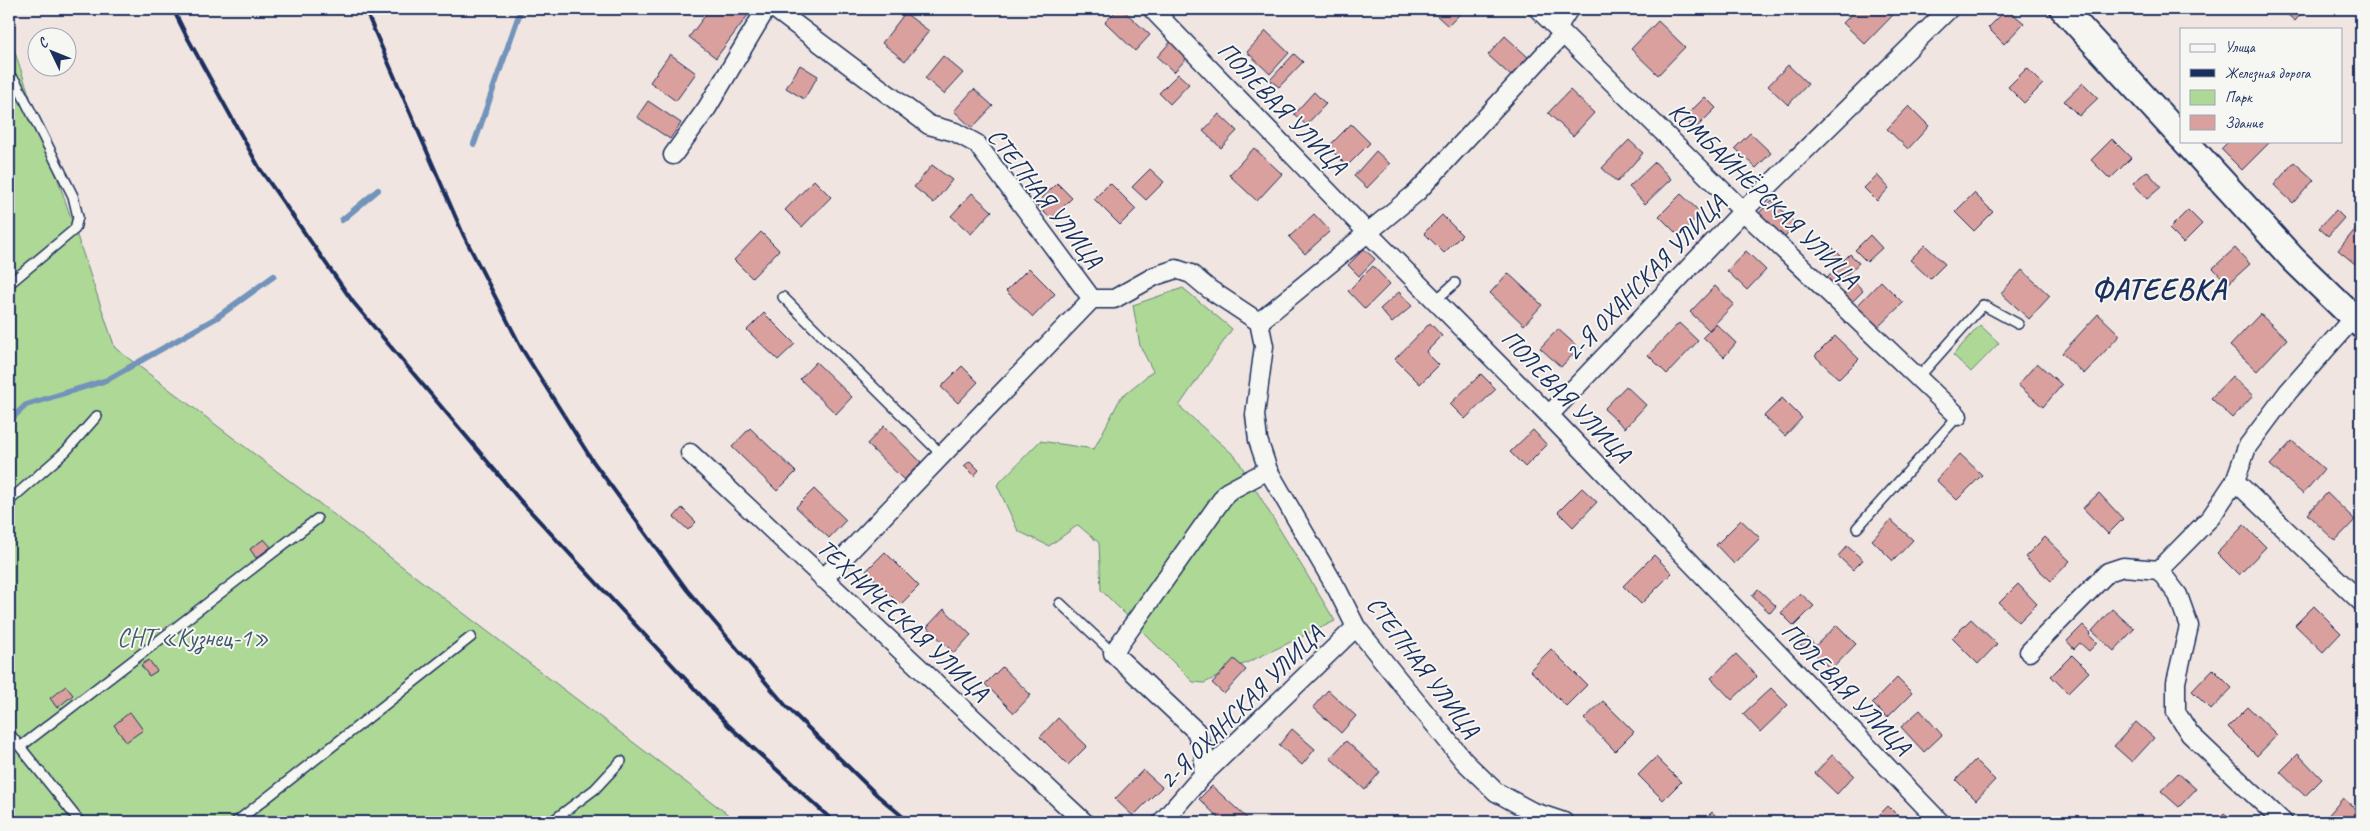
<svg xmlns="http://www.w3.org/2000/svg" width="2370" height="831" viewBox="0 0 2370 831" font-family="Caveat,sans-serif">
<style>
.green{fill:#aed895;stroke:#64847a}
.lines{fill:none;stroke-linecap:round;stroke-linejoin:round}
.stream{stroke:#7293ba;stroke-width:6}
.building{fill:#daa09d;stroke:#1b2f5e}
.lane-casing{stroke:#1b2f5e;stroke-width:12}
.street-casing{stroke:#1b2f5e;stroke-width:21}
.secondary-casing{stroke:#1b2f5e;stroke-width:29}
.lane{stroke:#f6f6f2;stroke-width:9}
.street{stroke:#f6f6f2;stroke-width:18}
.secondary{stroke:#f6f6f2;stroke-width:25}
.rail{stroke:#1b2f5e;stroke-width:4}
.labels{text-anchor:middle;dominant-baseline:central;stroke-width:4;stroke-linejoin:round;paint-order:stroke}
.street-label{font-size:25px;fill:#1b2f5e;stroke:#f6f6f2}
.park-label{font-size:25px;fill:#40596c;stroke:#f6f6f2}
.district-label{font-size:30px;font-weight:bold;letter-spacing:1px;fill:#1b2f5e;stroke:#f6f6f2}
</style>
<rect width="100%" height="100%" fill="#f0e5e1"/>
<filter id="ink" filterUnits="userSpaceOnUse"><feTurbulence type="fractalNoise" baseFrequency=".02" numOctaves="2"/><feDisplacementMap in="SourceGraphic" scale="10" xChannelSelector="R" yChannelSelector="G"/><feConvolveMatrix kernelMatrix="1 2 1 2 8 2 1 2 1" color-interpolation-filters="sRGB"/></filter>
<g filter="url(#ink)">
<path class="green" d="M 9,35 L 115,348 L 738,822 L 9,822 Z
M 1183,288 L 1232,329 L 1179,406 L 1236,457 L 1335,621 L 1204,683 L 1193,682 L 1101,590 L 1099,543 L 1078,525 L 1049,546 L 1018,531 L 997,485 L 1040,441 L 1094,449 L 1121,397 L 1153,371 L 1140,346 L 1133,305 Z
M 1980,325 L 1999,343 L 1971,372 L 1953,355 Z"/>
<g class="lines">
<path class="stream" d="M 474,144 L 521,9
M 342,220 L 378,190
M 9,421 L 26,405 L 107,380 L 216,318 L 274,276"/>
</g>
<path class="building" d="M 710,9 L 740,9 L 748,15 L 716,58 L 689,37 Z
M 1118,9 L 1122,9 L 1150,35 L 1135,51 L 1105,22 Z
M 1438,9 L 1465,9 L 1448,26 L 1434,13 Z
M 1857,9 L 1888,9 L 1893,15 L 1865,44 L 1843,23 Z
M 2007,9 L 2024,23 L 2004,44 L 1988,28 Z
M 2281,9 L 2305,9 L 2295,21 Z
M 905,13 L 929,31 L 905,61 L 882,43 Z
M 1658,21 L 1685,47 L 1658,75 L 1631,49 Z
M 1266,31 L 1289,53 L 1270,74 L 1247,52 Z
M 1505,36 L 1529,58 L 1512,77 L 1488,55 Z
M 1173,39 L 1190,55 L 1174,72 L 1157,57 Z
M 670,54 L 696,73 L 676,101 L 650,82 Z
M 1294,54 L 1303,62 L 1279,87 L 1270,80 Z
M 943,56 L 963,73 L 944,94 L 925,78 Z
M 800,65 L 818,76 L 804,99 L 786,88 Z
M 1788,65 L 1808,84 L 1788,105 L 1768,86 Z
M 2027,68 L 2043,84 L 2024,103 L 2008,87 Z
M 1178,74 L 1189,84 L 1170,104 L 1159,93 Z
M 2083,83 L 2098,98 L 2079,116 L 2064,101 Z
M 974,89 L 993,106 L 972,128 L 954,111 Z
M 1570,90 L 1594,113 L 1573,136 L 1548,113 Z
M 1314,92 L 1326,104 L 1306,125 L 1294,114 Z
M 1705,97 L 1716,108 L 1695,129 L 1684,118 Z
M 648,101 L 681,123 L 670,139 L 637,117 Z
M 1909,106 L 1929,126 L 1908,149 L 1887,129 Z
M 1219,114 L 1237,131 L 1221,148 L 1203,131 Z
M 1351,124 L 1370,143 L 1347,166 L 1328,147 Z
M 1750,133 L 1771,153 L 1756,168 L 1735,148 Z
M 2112,139 L 2131,158 L 2110,179 L 2091,160 Z
M 1629,140 L 1643,153 L 1617,182 L 1602,168 Z
M 2229,141 L 2270,141 L 2270,142 L 2242,170 L 2221,149 Z
M 1254,148 L 1282,174 L 1257,201 L 1229,175 Z
M 1376,151 L 1390,164 L 1367,188 L 1354,176 Z
M 1655,162 L 1671,179 L 1645,204 L 1629,187 Z
M 2294,162 L 2314,180 L 2293,203 L 2274,185 Z
M 932,165 L 952,180 L 934,203 L 914,187 Z
M 1150,169 L 1164,182 L 1146,200 L 1132,187 Z
M 2147,171 L 2161,187 L 2147,199 L 2133,183 Z
M 1877,175 L 1889,188 L 1877,201 L 1864,188 Z
M 814,180 L 831,197 L 802,227 L 785,210 Z
M 1057,183 L 1072,198 L 1051,219 L 1036,204 Z
M 1110,183 L 1136,209 L 1120,225 L 1094,199 Z
M 972,193 L 992,211 L 971,234 L 951,216 Z
M 1974,193 L 1993,212 L 1974,231 L 1955,212 Z
M 1681,194 L 1701,213 L 1679,236 L 1659,216 Z
M 1772,200 L 1797,225 L 1784,238 L 1759,213 Z
M 2188,210 L 2202,224 L 2183,243 L 2169,229 Z
M 2336,210 L 2344,218 L 2328,236 L 2319,228 Z
M 1314,214 L 1330,231 L 1305,254 L 1289,237 Z
M 1442,215 L 1462,235 L 1444,253 L 1424,233 Z
M 2358,226 L 2361,229 L 2360,268 L 2338,250 Z
M 761,232 L 779,250 L 752,278 L 734,260 Z
M 1870,235 L 1882,248 L 1867,262 L 1855,250 Z
M 1925,245 L 1945,264 L 1930,279 L 1910,260 Z
M 1832,247 L 1844,259 L 1835,267 L 1824,255 Z
M 2235,248 L 2250,264 L 2228,284 L 2213,268 Z
M 1364,249 L 1375,259 L 1359,276 L 1348,265 Z
M 1746,251 L 1766,270 L 1747,290 L 1727,271 Z
M 1850,254 L 1859,263 L 1835,286 L 1826,278 Z
M 1373,266 L 1390,284 L 1365,309 L 1348,291 Z
M 1029,268 L 1055,294 L 1033,317 L 1006,291 Z
M 2022,270 L 2050,296 L 2029,319 L 2001,293 Z
M 1508,273 L 1542,305 L 1524,325 L 1490,293 Z
M 1881,281 L 1903,303 L 1878,327 L 1857,306 Z
M 1855,282 L 1863,291 L 1850,304 L 1842,295 Z
M 1715,286 L 1734,304 L 1709,330 L 1690,312 Z
M 1399,292 L 1412,306 L 1392,323 L 1380,309 Z
M 764,313 L 795,344 L 778,360 L 747,330 Z
M 2098,314 L 2120,335 L 2084,374 L 2062,353 Z
M 2260,314 L 2287,339 L 2257,371 L 2230,346 Z
M 1430,323 L 1442,336 L 1426,352 L 1439,365 L 1420,384 L 1395,359 Z
M 1679,323 L 1698,341 L 1667,374 L 1648,355 Z
M 1716,324 L 1736,343 L 1724,357 L 1703,337 Z
M 1558,329 L 1579,348 L 1561,367 L 1540,348 Z
M 1835,336 L 1859,359 L 1839,379 L 1815,356 Z
M 816,362 L 852,397 L 836,414 L 800,379 Z
M 2037,363 L 2062,385 L 2043,407 L 2018,385 Z
M 962,366 L 978,382 L 958,403 L 941,387 Z
M 1481,374 L 1496,389 L 1465,419 L 1450,404 Z
M 2232,376 L 2253,396 L 2232,418 L 2211,398 Z
M 1626,386 L 1646,405 L 1625,428 L 1604,409 Z
M 1782,398 L 1802,418 L 1785,436 L 1764,416 Z
M 884,426 L 921,462 L 904,480 L 867,444 Z
M 750,428 L 796,472 L 777,491 L 732,447 Z
M 1533,430 L 1547,445 L 1525,467 L 1510,452 Z
M 2292,441 L 2324,469 L 2303,494 L 2270,465 Z
M 1960,454 L 1982,475 L 1957,500 L 1936,480 Z
M 970,461 L 979,470 L 974,476 L 964,466 Z
M 1582,488 L 1597,502 L 1573,527 L 1558,512 Z
M 814,489 L 846,520 L 829,538 L 796,507 Z
M 2099,493 L 2123,519 L 2108,534 L 2083,508 Z
M 2327,493 L 2355,520 L 2335,541 L 2307,514 Z
M 682,508 L 696,522 L 688,530 L 674,517 Z
M 1741,520 L 1760,538 L 1734,564 L 1716,545 Z
M 1891,520 L 1913,540 L 1893,561 L 1872,540 Z
M 2244,525 L 2266,547 L 2239,575 L 2217,553 Z
M 2045,537 L 2070,561 L 2051,581 L 2025,557 Z
M 264,539 L 271,547 L 256,558 L 250,549 Z
M 1847,546 L 1863,560 L 1853,570 L 1838,556 Z
M 885,552 L 919,586 L 900,605 L 866,571 Z
M 1654,555 L 1672,573 L 1641,604 L 1623,586 Z
M 2018,584 L 2037,604 L 2019,622 L 1999,603 Z
M 1758,589 L 1776,606 L 1770,613 L 1752,596 Z
M 1800,593 L 1814,606 L 1794,626 L 1781,613 Z
M 2314,606 L 2341,633 L 2323,652 L 2295,625 Z
M 944,609 L 971,635 L 954,653 L 927,627 Z
M 2112,609 L 2134,629 L 2114,651 L 2092,631 Z
M 1971,619 L 1997,644 L 1978,664 L 1952,638 Z
M 1837,625 L 1856,644 L 1831,670 L 1811,650 Z
M 2083,625 L 2091,633 L 2089,635 L 2097,643 L 2089,651 L 2080,643 L 2074,649 L 2067,641 Z
M 1804,635 L 1816,646 L 1809,654 L 1797,642 Z
M 1551,649 L 1587,685 L 1566,706 L 1530,670 Z
M 1736,654 L 1757,676 L 1732,700 L 1711,678 Z
M 2072,655 L 2089,672 L 2068,693 L 2051,676 Z
M 1234,659 L 1246,670 L 1224,694 L 1212,683 Z
M 149,660 L 157,671 L 149,676 L 141,665 Z
M 1002,667 L 1031,695 L 1014,713 L 985,684 Z
M 2213,669 L 2232,688 L 2211,710 L 2192,691 Z
M 1897,678 L 1912,693 L 1887,718 L 1872,703 Z
M 66,686 L 73,695 L 57,708 L 50,698 Z
M 1771,688 L 1788,705 L 1760,732 L 1743,714 Z
M 1328,690 L 1356,716 L 1341,733 L 1313,707 Z
M 1603,701 L 1634,732 L 1615,751 L 1584,719 Z
M 2248,707 L 2277,735 L 2257,756 L 2228,727 Z
M 1920,710 L 1942,735 L 1924,752 L 1901,727 Z
M 130,712 L 143,730 L 126,742 L 114,725 Z
M 1058,718 L 1087,746 L 1068,765 L 1040,737 Z
M 2136,722 L 2154,738 L 2132,762 L 2114,746 Z
M 1292,729 L 1315,749 L 1302,765 L 1279,745 Z
M 1346,741 L 1380,772 L 1365,790 L 1330,758 Z
M 2298,754 L 2322,779 L 2305,796 L 2280,772 Z
M 1832,755 L 1854,775 L 1837,794 L 1815,773 Z
M 1656,757 L 1681,782 L 1663,800 L 1638,775 Z
M 1975,760 L 1995,780 L 1976,800 L 1956,780 Z
M 1143,770 L 1162,787 L 1133,816 L 1115,799 Z
M 2178,773 L 2196,789 L 2179,807 L 2161,791 Z
M 1212,786 L 1251,822 L 1223,822 L 1199,799 Z
M 2343,798 L 2361,814 L 2358,822 L 2331,822 L 2326,818 Z
M 1888,806 L 1904,822 L 1872,822 Z
M 1712,812 L 1722,822 L 1702,822 Z
M 2224,813 L 2235,822 L 2215,822 Z"/>
<g class="lines">
<defs>
<path id="lane" d="M 9,75 L 16,82 L 73,196 L 78,217 L 75,229 L 9,284
M 783,297 L 942,455
M 1436,300 L 1455,283
M 1919,377 L 1983,305 L 2018,324
M 9,501 L 66,451 L 97,416
M 1857,528 L 1958,416
M 1060,603 L 1113,653
M 9,733 L 80,822
M 20,747 L 317,519
M 236,822 L 471,637
M 551,822 L 595,789 L 621,761"/>
<path id="street" d="M 775,9 L 929,125 L 955,132 L 977,144 L 1092,299 L 1114,299 L 1155,276 L 1176,269 L 1191,274 L 1209,289 L 1259,322
M 1152,9 L 1367,232 L 1549,415 L 1940,822
M 1538,9 L 1743,211 L 1958,416
M 1557,28 L 1569,9
M 1563,34 L 1417,192 L 1259,322 L 1264,346 L 1255,415 L 1258,440 L 1268,470 L 1338,591 L 1356,627 L 1464,761 L 1496,792 L 1531,811 L 1564,822
M 673,155 L 707,108 L 766,9
M 1549,415 L 1743,211 L 1949,9
M 690,453 L 1084,822
M 2235,481 L 2361,602
M 2159,570 L 2178,595 L 2189,626 L 2176,682 L 2176,712 L 2190,734 L 2283,822
M 823,579 L 1092,299
M 2029,652 L 2108,572 L 2123,567 L 2159,570 L 2211,517 L 2235,481 L 2247,447 L 2288,392 L 2361,309
M 1203,775 L 1204,752 L 1196,731 L 1113,653 L 1227,492 L 1268,470
M 1162,822 L 1203,775 L 1356,627"/>
<path id="secondary" d="M 2063,9 L 2181,137
M 2185,141 L 2294,260 L 2361,325"/>
</defs>
<use href="#lane" class="lane-casing"/>
<use href="#street" class="street-casing"/>
<use href="#secondary" class="secondary-casing"/>
<use href="#lane" class="lane"/>
<use href="#street" class="street"/>
<use href="#secondary" class="secondary"/>
<path class="rail" d="M 173,9 L 186,35 L 260,169 L 353,302 L 519,499 L 728,725 L 834,822
M 365,9 L 463,234 L 522,349 L 592,460 L 687,590 L 786,706 L 877,795 L 909,822"/>
</g>
</g>
<g class="labels">
<g class="street-label">
<text transform="translate(1282 108) rotate(46)">ПОЛЕВАЯ УЛИЦА</text>
<text transform="translate(1764 195) rotate(44)">КОМБАЙНЁРСКАЯ УЛИЦА</text>
<text transform="translate(1045 198) rotate(52)">СТЕПНАЯ УЛИЦА</text>
<text transform="translate(1645 278) rotate(-46)">2-Я ОХАНСКАЯ УЛИЦА</text>
<text transform="translate(1566 396) rotate(46)">ПОЛЕВАЯ УЛИЦА</text>
<text transform="translate(903 620) rotate(43)">ТЕХНИЧЕСКАЯ УЛИЦА</text>
<text transform="translate(1423 667) rotate(53)">СТЕПНАЯ УЛИЦА</text>
<text transform="translate(1846 689) rotate(46)">ПОЛЕВАЯ УЛИЦА</text>
<text transform="translate(1241 707) rotate(-45)">2-Я ОХАНСКАЯ УЛИЦА</text>
</g>
<g class="park-label">
<text x="193" y="638">СНТ «Кузнец-1»</text>
</g>
<g class="district-label">
<text x="2159" y="289">ФАТЕЕВКА</text>
</g>
</g>
<rect width="2370" height="831" fill="none" stroke="#f6f6f2" stroke-width="30"/>
<rect x="15" y="15" width="2340" height="801" fill="none" stroke="#1b2f5e" stroke-width="2" filter="url(#ink)"/>
<rect x="2180" y="28" width="162" height="115" fill="#f6f6f2" stroke="#9ea6b7"/>
<rect x="2190" y="44" width="25" height="8" fill="#f6f6f2" stroke="#9ea6b7"/>
<text x="2225" y="52" font-size="15" fill="#1b2f5e">Улица</text>
<rect x="2190" y="69" width="25" height="8" fill="#1b2f5e" stroke="#9ea6b7"/>
<text x="2225" y="78" font-size="15" fill="#1b2f5e">Железная дорога</text>
<rect x="2190" y="90" width="25" height="15" fill="#aed895" stroke="#9ea6b7"/>
<text x="2225" y="102" font-size="15" fill="#1b2f5e">Парк</text>
<rect x="2190" y="115" width="25" height="15" fill="#daa09d" stroke="#9ea6b7"/>
<text x="2225" y="128" font-size="15" fill="#1b2f5e">Здание</text>
<g transform="translate(52 52) rotate(313)"><circle r="24" fill="#f6f6f2" stroke="#9ea6b7"/>
<path d="M0-4L9 19L0 12L-9 19Z" fill="#1b2f5e"/>
<text y="-8" font-size="14" font-weight="bold" text-anchor="middle" fill="#1b2f5e">С</text>
</g>
</svg>
